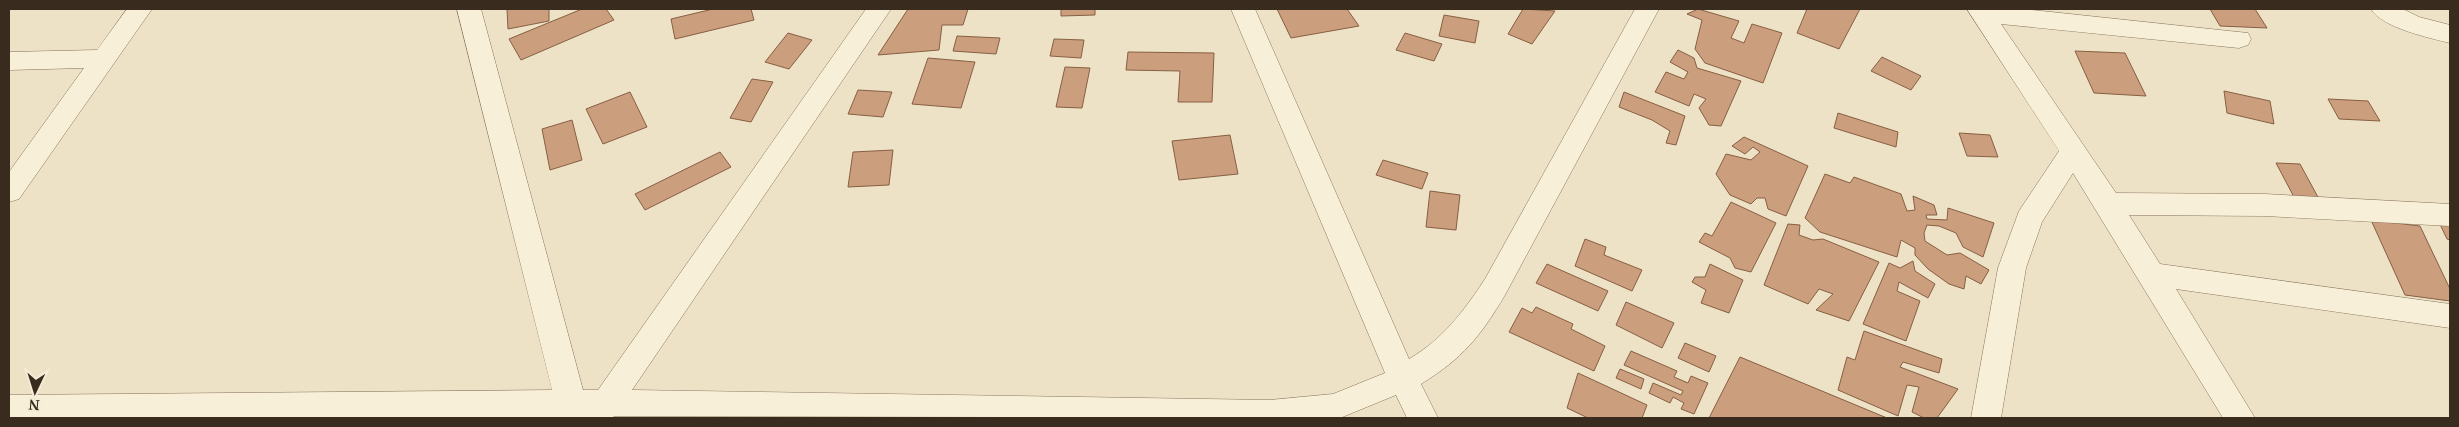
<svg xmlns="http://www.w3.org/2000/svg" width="2459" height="427" viewBox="0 0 2459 427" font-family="'Noto Serif',serif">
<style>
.building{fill:#cb9e7d;stroke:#875f42}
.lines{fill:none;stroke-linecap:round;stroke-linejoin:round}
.minor-casing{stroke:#88745c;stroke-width:1}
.minor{fill:#f8efd9;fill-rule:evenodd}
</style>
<rect width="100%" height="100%" fill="#ede2c6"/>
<path class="building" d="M 507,9 L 549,9 L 549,21 L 508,29 Z
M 582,9 L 606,9 L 614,20 L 521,60 L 509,39 Z
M 713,9 L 751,9 L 754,20 L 675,39 L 671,19 Z
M 908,9 L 968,9 L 963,25 L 942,25 L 939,50 L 878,55 Z
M 1061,9 L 1095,9 L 1095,15 L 1061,16 Z
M 1277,9 L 1347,9 L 1359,26 L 1291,38 Z
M 1523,9 L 1555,11 L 1532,44 L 1508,34 Z
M 1698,9 L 1739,21 L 1731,38 L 1744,43 L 1752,24 L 1782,33 L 1763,83 L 1705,63 L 1695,49 L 1702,20 L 1687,14 Z
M 1807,9 L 1860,9 L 1839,49 L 1797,33 Z
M 2210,9 L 2255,9 L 2267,28 L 2220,26 Z
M 1444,15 L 1479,21 L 1475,43 L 1439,36 Z
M 788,33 L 812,40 L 789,69 L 765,62 Z
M 1405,33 L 1442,44 L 1434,61 L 1396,50 Z
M 957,36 L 1000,38 L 996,54 L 953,51 Z
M 1054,39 L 1084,40 L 1081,58 L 1050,56 Z
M 1678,50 L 1694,58 L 1697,68 L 1741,81 L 1721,126 L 1709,125 L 1699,108 L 1706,99 L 1694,94 L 1689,106 L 1655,92 L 1666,72 L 1684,79 L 1688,72 L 1670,62 Z
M 2075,51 L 2125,53 L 2146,96 L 2094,93 Z
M 1128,52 L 1214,53 L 1212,102 L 1178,102 L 1180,71 L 1126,70 Z
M 1882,57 L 1921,76 L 1911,90 L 1871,71 Z
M 928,58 L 975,62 L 961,108 L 912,104 Z
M 1065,67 L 1090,68 L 1082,108 L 1056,107 Z
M 752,79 L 773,82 L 751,122 L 730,118 Z
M 858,90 L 892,92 L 883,117 L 848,114 Z
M 2224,91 L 2270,101 L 2274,124 L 2227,113 Z
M 630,92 L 647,127 L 603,144 L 586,109 Z
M 1624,92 L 1685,116 L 1676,145 L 1666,143 L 1670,131 L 1652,120 L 1619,107 Z
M 2328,99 L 2368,101 L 2380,121 L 2339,119 Z
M 1838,113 L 1898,132 L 1896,147 L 1834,128 Z
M 572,120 L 582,160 L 550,170 L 542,129 Z
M 1959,133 L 1990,135 L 1998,157 L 1967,156 Z
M 1230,135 L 1238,174 L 1179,180 L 1172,141 Z
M 1744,137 L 1808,166 L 1786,216 L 1768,209 L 1765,198 L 1757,198 L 1751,204 L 1730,195 L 1716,174 L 1726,154 L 1751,160 L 1760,152 L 1753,147 L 1745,154 L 1732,146 Z
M 893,150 L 889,185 L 848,187 L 853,152 Z
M 720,152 L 731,167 L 645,210 L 635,194 Z
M 1383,160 L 1428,173 L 1422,189 L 1376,175 Z
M 2276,163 L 2300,164 L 2319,199 L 2294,197 Z
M 1825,174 L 1850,183 L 1854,177 L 1901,194 L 1907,211 L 1915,210 L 1913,196 L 1934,205 L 1937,215 L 1926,215 L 1927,219 L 1947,220 L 1948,208 L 1994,223 L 1983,257 L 1963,247 L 1956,233 L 1939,226 L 1927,225 L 1924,233 L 1925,241 L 1947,255 L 1960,253 L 1989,270 L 1981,284 L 1966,276 L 1964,289 L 1949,284 L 1928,269 L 1915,255 L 1915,248 L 1901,240 L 1897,257 L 1820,232 L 1805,218 Z
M 1430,191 L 1460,195 L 1456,230 L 1426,227 Z
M 1731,202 L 1776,223 L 1751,272 L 1735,268 L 1730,258 L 1699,242 L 1705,233 L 1712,236 Z
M 2371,220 L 2420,226 L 2450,289 L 2450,301 L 2405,295 Z
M 2438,220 L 2450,222 L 2450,240 L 2447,239 Z
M 1788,224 L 1800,225 L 1799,235 L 1813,240 L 1823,239 L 1879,262 L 1849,321 L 1816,310 L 1833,294 L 1819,289 L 1808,304 L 1764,285 Z
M 1585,239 L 1606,247 L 1604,255 L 1642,270 L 1632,291 L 1575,266 Z
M 1913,261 L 1915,271 L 1935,284 L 1928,298 L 1899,282 L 1897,291 L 1920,301 L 1906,341 L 1863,324 L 1889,263 L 1900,268 Z
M 1547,264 L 1608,291 L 1598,311 L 1536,283 Z
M 1710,264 L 1743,280 L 1729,313 L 1701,303 L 1706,290 L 1692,282 L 1695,277 L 1705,277 Z
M 1626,302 L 1674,323 L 1662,348 L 1616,325 Z
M 1536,307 L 1573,324 L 1571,329 L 1605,346 L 1594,371 L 1509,332 L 1522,308 L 1532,313 Z
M 1864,331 L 1942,359 L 1939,373 L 1903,362 L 1900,367 L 1958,389 L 1937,418 L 1924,418 L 1912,412 L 1919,387 L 1907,385 L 1898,416 L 1838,390 L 1847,357 L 1855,360 Z
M 1685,343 L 1716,356 L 1709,372 L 1678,358 Z
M 1631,351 L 1677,371 L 1674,377 L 1688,383 L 1691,376 L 1708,383 L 1694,414 L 1681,409 L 1684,403 L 1673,397 L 1670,403 L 1649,393 L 1653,383 L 1681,395 L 1683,391 L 1624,365 Z
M 1740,357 L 1887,418 L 1709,418 Z
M 1620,369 L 1644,379 L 1641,389 L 1616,378 Z
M 1578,373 L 1647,405 L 1642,418 L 1588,418 L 1567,408 Z"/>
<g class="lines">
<defs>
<path id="minor" d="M 127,9 L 152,9 L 19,199 L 9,202 L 9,172 L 84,68 L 9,70 L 9,52 L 97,50 Z
M 457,9 L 481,9 L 583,390 L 598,390 L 866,9 L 891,9 L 632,390 L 1269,400 L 1333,394 L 1385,373 L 1231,9 L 1255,9 L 1409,359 C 1443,339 1464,311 1485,279 L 1635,9 L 1659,9 L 1505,295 C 1480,337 1463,358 1421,384 L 1438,418 L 1407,418 L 1396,395 L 1340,418 L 614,416 L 613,418 L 9,418 L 9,395 L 552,390 Z
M 1967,9 L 2023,9 L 2248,33 L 2251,39 L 2248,45 L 2239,48 L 2001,24 L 2116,193 L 2265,194 L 2450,204 L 2450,226 L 2265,216 L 2129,215 L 2160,264 L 2450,304 L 2450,328 L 2176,289 L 2255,418 L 2223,418 L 2073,173 L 2042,222 L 2026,268 L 2001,418 L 1971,418 L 1998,268 L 2019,211 L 2059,151 Z
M 2371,9 L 2403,9 L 2419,17 L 2450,25 L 2450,43 C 2430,38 2382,28 2371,9 Z"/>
</defs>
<use href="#minor" class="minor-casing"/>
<use href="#minor" class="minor"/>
</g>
<rect width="2459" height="427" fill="none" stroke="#392c1f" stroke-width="20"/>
<g transform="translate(35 392) rotate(184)" stroke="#f5ecd5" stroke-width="4" paint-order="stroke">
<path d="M0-4L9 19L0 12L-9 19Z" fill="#392c1f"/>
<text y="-8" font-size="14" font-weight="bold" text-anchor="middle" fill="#392c1f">N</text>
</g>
</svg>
